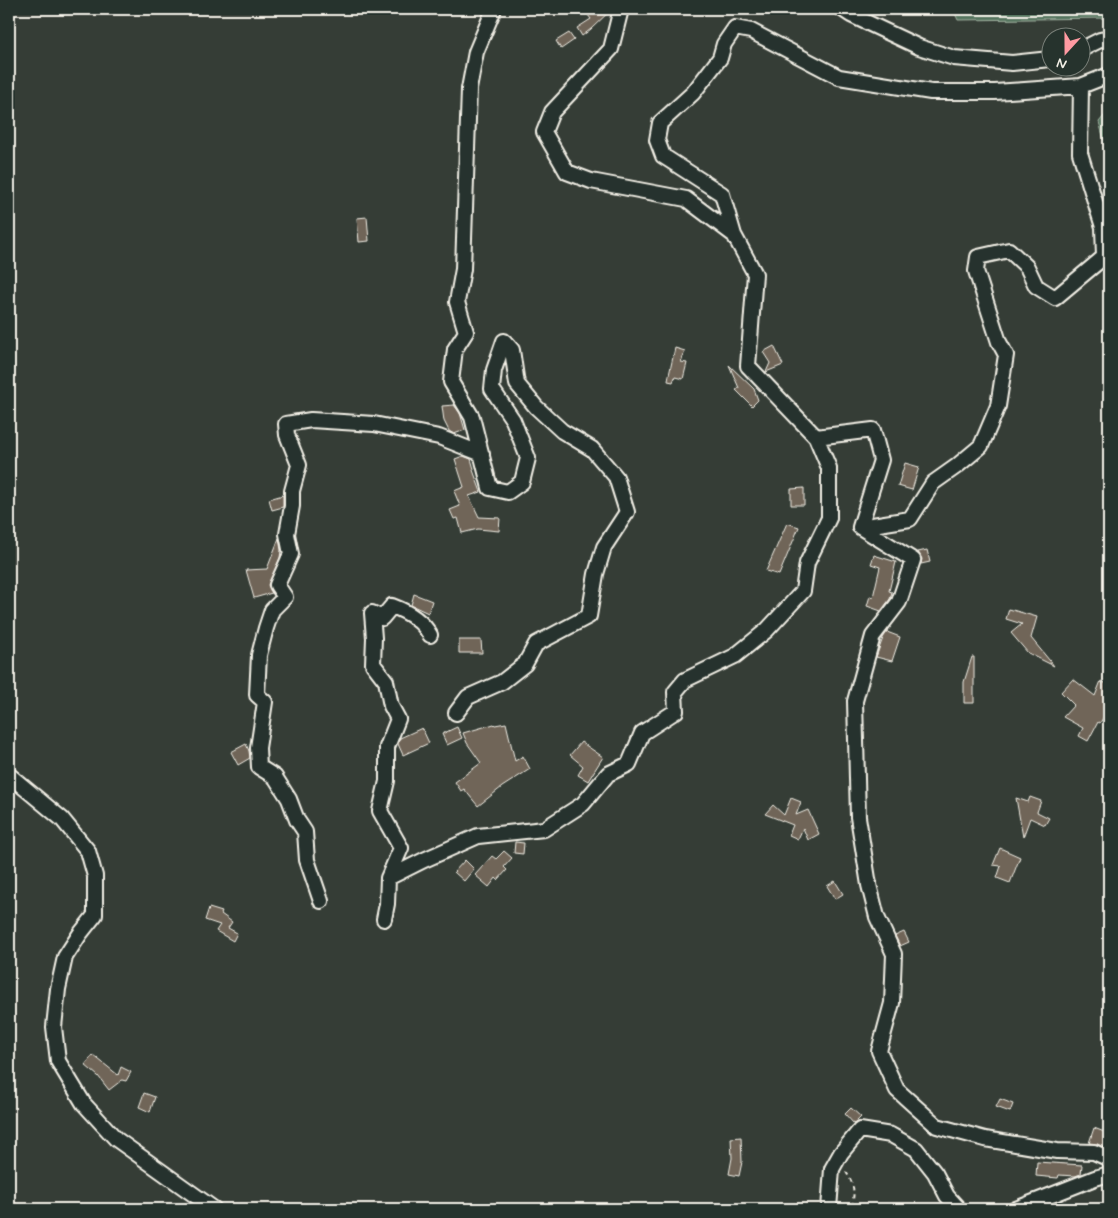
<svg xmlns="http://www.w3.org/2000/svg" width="1118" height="1218" viewBox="0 0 1118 1218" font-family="Mynerve,sans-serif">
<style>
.green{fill:#55755e;stroke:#a4b3a3}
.building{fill:#706559;stroke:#f4f1e8}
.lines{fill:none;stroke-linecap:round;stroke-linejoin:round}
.minor-casing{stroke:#f4f1e8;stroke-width:18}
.path{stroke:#f4f1e8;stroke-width:2;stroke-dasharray:4 4;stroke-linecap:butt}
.minor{stroke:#26332d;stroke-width:14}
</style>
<rect width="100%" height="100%" fill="#353d36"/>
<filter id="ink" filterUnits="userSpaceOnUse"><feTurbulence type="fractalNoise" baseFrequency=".02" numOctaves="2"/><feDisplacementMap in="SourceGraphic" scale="10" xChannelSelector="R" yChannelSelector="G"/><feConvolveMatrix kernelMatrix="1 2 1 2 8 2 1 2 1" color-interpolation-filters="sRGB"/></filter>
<g filter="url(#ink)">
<path class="green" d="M 953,9 L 1109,9 L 1109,18 L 958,20 Z
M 1109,110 L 1109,157 L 1099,122 Z"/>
<path class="building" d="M 595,9 L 612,9 L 591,29 L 582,36 L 577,28 L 591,19 L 588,15 Z
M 569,33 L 574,40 L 561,49 L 556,41 Z
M 367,217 L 369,241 L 359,242 L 357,218 Z
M 774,346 L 783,365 L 766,372 L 770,363 L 763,352 Z
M 675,348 L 685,351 L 681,362 L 687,363 L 683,379 L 675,377 L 673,382 L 668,381 L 669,375 Z
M 729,365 L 754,389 L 758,400 L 752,406 L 736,390 L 739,388 Z
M 454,405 L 460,413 L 465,430 L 454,434 L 449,431 L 444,421 L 442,406 Z
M 463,456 L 471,459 L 474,469 L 473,470 L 481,492 L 469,496 L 479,517 L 500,518 L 499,531 L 478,529 L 462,533 L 458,518 L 454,519 L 450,510 L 460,506 L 454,491 L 464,487 L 455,459 Z
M 905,463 L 919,467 L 912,490 L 898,486 Z
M 804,488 L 804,505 L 791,505 L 791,489 Z
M 283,495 L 283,507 L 272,510 L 269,499 Z
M 787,523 L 799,527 L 779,575 L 766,571 Z
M 279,538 L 281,550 L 280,558 L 268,585 L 272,593 L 254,598 L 246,570 L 267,569 Z
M 927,550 L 930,562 L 921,564 L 922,559 L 918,552 Z
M 874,555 L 896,562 L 889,591 L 892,592 L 890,599 L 881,611 L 867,606 L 870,596 L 873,597 L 880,567 L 871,564 Z
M 414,594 L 432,601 L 428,613 L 411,605 Z
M 1009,609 L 1037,617 L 1031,638 L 1054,666 L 1028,653 L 1011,633 L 1022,624 L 1006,619 Z
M 887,632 L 900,637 L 892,661 L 876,657 L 883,638 Z
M 459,640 L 481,640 L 482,653 L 459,653 Z
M 972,657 L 974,657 L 974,703 L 964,703 L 964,682 Z
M 1073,679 L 1095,696 L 1101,681 L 1109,685 L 1109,715 L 1106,713 L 1100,723 L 1098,722 L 1088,741 L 1079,736 L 1083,728 L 1063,717 L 1074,705 L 1061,692 Z
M 506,723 L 515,761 L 523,756 L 530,769 L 502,787 L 478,806 L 464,789 L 461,791 L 455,782 L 481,763 L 467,743 L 463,733 L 494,724 L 495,725 Z
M 457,727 L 462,738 L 447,745 L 442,734 Z
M 422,728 L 429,743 L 403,755 L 398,744 L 400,738 Z
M 581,742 L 603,757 L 588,781 L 578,775 L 583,766 L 570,755 Z
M 246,744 L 249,751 L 250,758 L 238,765 L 231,752 Z
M 1030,797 L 1041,801 L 1037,812 L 1049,818 L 1045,825 L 1030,818 L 1023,837 L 1016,798 L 1028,802 Z
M 791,798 L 801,802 L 796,815 L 808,810 L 819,834 L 808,840 L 803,828 L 798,839 L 789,835 L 793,825 L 765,814 L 773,805 L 784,815 Z
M 515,842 L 524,843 L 523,854 L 514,853 Z
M 1000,848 L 1020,857 L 1010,883 L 997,878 L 1001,866 L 993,865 Z
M 504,851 L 512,858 L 504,867 L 507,870 L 498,880 L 496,878 L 489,887 L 475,875 L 492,856 L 496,859 Z
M 465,860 L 474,869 L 464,881 L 454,872 Z
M 835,881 L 843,894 L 835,899 L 827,886 Z
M 209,908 L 222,912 L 221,914 L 232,922 L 228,928 L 237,933 L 233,941 L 216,931 L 220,925 L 205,920 Z
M 904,932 L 909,942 L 900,946 L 895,936 Z
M 93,1055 L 118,1075 L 121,1067 L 131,1072 L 126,1081 L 122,1080 L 109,1090 L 98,1076 L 85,1065 Z
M 144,1093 L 155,1097 L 150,1112 L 139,1107 Z
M 1000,1099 L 1013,1104 L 1010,1112 L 996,1107 Z
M 851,1108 L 861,1117 L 854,1124 L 845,1114 Z
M 1094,1128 L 1107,1133 L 1109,1131 L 1109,1149 L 1097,1144 L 1089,1143 Z
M 741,1137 L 742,1162 L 739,1176 L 729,1174 L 732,1158 L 731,1138 Z
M 1037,1162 L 1082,1165 L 1081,1174 L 1075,1176 L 1059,1175 L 1058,1178 L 1036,1176 Z"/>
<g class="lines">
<defs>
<path id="minor" d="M 621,9 L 611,49 L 552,112 L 544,132 L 567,172 L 591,181 L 686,199 L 734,235 L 755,274 L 748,366 L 816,437 L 873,430 L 881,460 L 860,527 L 913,560 L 899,602 L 873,636 L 855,701 L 858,817 L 869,885 L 877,917 L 894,954 L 892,1003 L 879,1051 L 897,1090 L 937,1126 L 985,1139 L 1057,1151 L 1094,1152 L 1109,1159
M 842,9 L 851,15 L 919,47 L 954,58 L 1012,63 L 1050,59
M 1080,50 L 1100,40 L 1109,38
M 734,235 L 722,194 L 663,156 L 657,140 L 660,123 L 693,93 L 720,58 L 724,44 L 735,28 L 751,31 L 839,77 L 931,92 L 995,92 L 1081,86 L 1109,75
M 860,527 L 910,519 L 933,483 L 957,466 L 981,446 L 998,406 L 1006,355 L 999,342 L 976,271 L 978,257 L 1009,250 L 1027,267 L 1036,286 L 1055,298 L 1104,257 L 1103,227 L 1080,153 L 1081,86
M 456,713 L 468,697 L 502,682 L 525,664 L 536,644 L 589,616 L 596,574 L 604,547 L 627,512 L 616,477 L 592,449 L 562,431 L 536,407 L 517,384 L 512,350 L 504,341 L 494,370 L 492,389 L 513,420 L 528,458 L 522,482 L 508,492 L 490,488 L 472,417 L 451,382 L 455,349 L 466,332 L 457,302 L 463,269 L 469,89 L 476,52 L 494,9
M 9,775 L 62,819 L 88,851 L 95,876 L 95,915 L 80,934 L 65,957 L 58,989 L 54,1027 L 58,1061 L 84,1104 L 116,1139 L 214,1209
M 388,878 L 401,848 L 380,811 L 387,781 L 387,747 L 398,719 L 391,706 L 386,681 L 373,664 L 374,638 L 372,613 L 382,618 L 392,606 C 408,612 422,620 430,635
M 321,901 L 307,860 L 305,832 L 297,820 L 289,799 L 275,777 L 259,767 L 258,748 L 265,702 L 257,695 L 259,655 L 266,628 L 272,610 L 285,597 L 277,585 L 291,554 L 287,534 L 292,506 L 292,491 L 299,465 L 287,435 L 286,424 L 311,420 L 374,424 L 439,437 L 482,454
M 384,919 L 387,904 L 388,878 L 424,860 L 478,836 L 544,829 L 583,804 L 608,774 L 629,764 L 642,733 L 676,711 L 675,692 L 685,680 L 735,656 L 767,630 L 803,591 L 807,563 L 829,518 L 829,468 L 816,437
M 829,1209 L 832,1169 L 841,1153 L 860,1130 L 891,1135 L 916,1149 L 935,1173 L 947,1196 L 959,1209
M 1016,1209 L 1095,1178 L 1109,1174"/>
</defs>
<use href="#minor" class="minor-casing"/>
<path class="path" d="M 846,1172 C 855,1185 855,1194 851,1209"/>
<use href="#minor" class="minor"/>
</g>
</g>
<rect width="1118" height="1218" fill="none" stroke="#26332d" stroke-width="30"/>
<rect x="15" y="15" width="1088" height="1188" fill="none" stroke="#f4f1e8" stroke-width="2" filter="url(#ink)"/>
<g transform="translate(1066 52) rotate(201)"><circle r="24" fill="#26332d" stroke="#787f78"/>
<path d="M0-4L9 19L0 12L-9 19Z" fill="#ff9aa2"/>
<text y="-8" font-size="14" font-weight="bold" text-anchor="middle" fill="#f4f1e8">N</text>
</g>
</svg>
